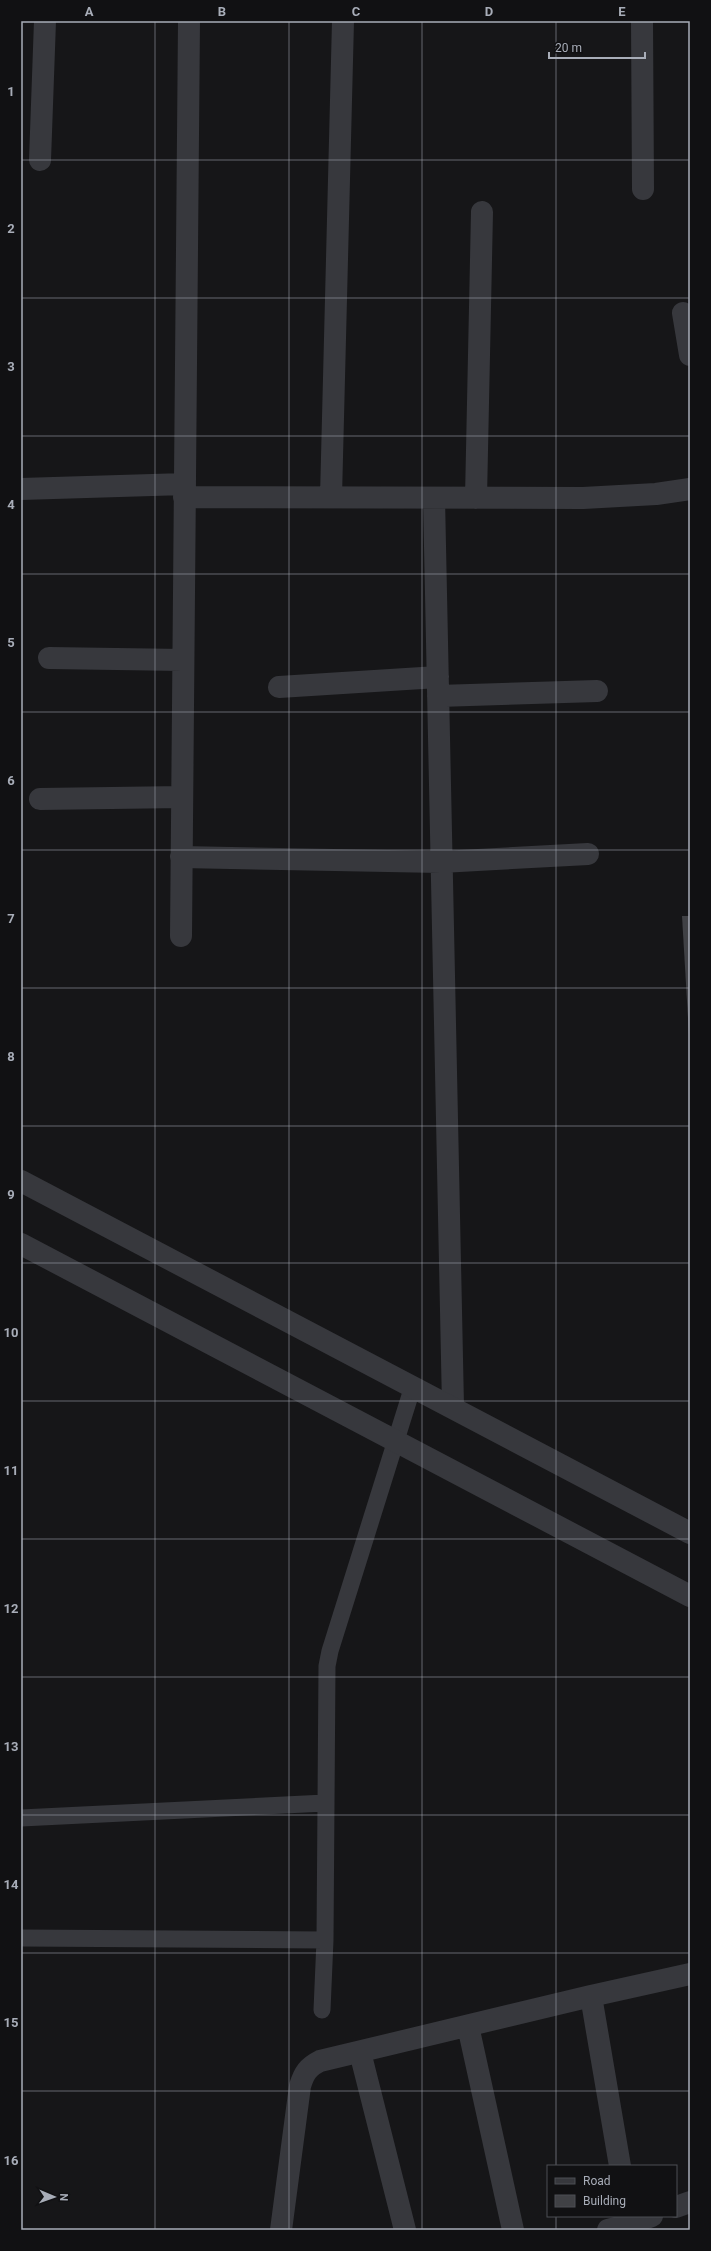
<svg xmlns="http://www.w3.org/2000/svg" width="711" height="2251" viewBox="0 0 711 2251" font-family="Roboto,sans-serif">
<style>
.building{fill:#404145}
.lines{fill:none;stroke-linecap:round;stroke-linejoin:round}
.service{stroke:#37383d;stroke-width:17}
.minor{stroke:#37383d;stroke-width:22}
.tertiary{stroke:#37383d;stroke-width:22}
.grid{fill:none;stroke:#a8adb8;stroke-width:1;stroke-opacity:0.55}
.neatline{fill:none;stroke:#a8adb8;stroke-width:1.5}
.grid-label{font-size:13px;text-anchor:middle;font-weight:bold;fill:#a8adb8}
</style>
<rect width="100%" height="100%" fill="#161618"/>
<path class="building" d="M 682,916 L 690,916 L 690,1035 L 689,1035 Z"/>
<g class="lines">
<path class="service" d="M 21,1818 L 325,1803
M 21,1938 L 325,1940
M 322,2010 L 325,1940 L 327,1666 L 330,1651 L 413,1386"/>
<path class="minor" d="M 642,21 L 643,189
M 40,160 L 45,21
M 683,313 L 690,355
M 21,489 L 185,484
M 184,497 L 583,498 L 656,494 L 690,489
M 331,497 L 343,21
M 434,498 L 453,1406
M 476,498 L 482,212
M 49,658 L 183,660
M 279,687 L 438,677
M 438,696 L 597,691
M 40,799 L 182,797
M 181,857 L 441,862 L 588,854
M 181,936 L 189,21
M 468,2026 L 513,2230
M 360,2052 L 405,2230
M 620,2166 L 591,1996 L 690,1974
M 676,2207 L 690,2202
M 631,2224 L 652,2216
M 281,2230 L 300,2086 C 304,2073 308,2067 320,2061 L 591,1996
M 608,2230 L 631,2224 L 629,2216"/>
<path class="tertiary" d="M 21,1181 L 690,1533
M 21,1244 L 690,1596"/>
</g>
<path class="grid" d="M 155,21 L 155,2230M 289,21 L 289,2230M 422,21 L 422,2230M 556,21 L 556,2166M 21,160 L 690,160M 21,298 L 690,298M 21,436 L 690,436M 21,574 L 690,574M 21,712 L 690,712M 21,850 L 690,850M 21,988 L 690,988M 21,1126 L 690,1126M 21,1263 L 690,1263M 21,1401 L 690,1401M 21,1539 L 690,1539M 21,1677 L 690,1677M 21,1815 L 690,1815M 21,1953 L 690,1953M 21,2091 L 690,2091M 556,2216 L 556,2230"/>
<rect width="711" height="2251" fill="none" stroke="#111113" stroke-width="44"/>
<rect x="547" y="2165" width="130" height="52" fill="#111113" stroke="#4d4f55"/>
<rect x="555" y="2178" width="20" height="6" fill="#37383d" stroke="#4d4f55"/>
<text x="583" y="2185" font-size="12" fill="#a8adb8">Road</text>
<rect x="555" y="2195" width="20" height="12" fill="#404145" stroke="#4d4f55"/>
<text x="583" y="2205" font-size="12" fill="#a8adb8">Building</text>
<g transform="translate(54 2197) rotate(92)" stroke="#111113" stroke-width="3" paint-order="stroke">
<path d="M0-3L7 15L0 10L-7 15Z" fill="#a8adb8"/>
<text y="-6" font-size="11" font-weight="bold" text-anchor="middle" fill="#a8adb8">N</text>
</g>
<path d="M549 52v6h96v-6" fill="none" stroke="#a8adb8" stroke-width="2"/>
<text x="555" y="52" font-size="12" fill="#a8adb8" stroke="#111113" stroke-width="3" paint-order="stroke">20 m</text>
<rect x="22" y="22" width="667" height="2207" class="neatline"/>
<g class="grid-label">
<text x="89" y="16">A</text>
<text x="222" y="16">B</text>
<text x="356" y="16">C</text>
<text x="489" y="16">D</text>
<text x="622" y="16">E</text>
<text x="11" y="96">1</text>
<text x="11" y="233">2</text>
<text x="11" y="371">3</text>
<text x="11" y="509">4</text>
<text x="11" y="647">5</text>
<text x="11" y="785">6</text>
<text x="11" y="923">7</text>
<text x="11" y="1061">8</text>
<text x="11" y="1199">9</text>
<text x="11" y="1337">10</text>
<text x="11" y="1475">11</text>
<text x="11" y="1613">12</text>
<text x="11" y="1751">13</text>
<text x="11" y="1889">14</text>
<text x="11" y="2027">15</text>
<text x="11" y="2165">16</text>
</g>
</svg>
